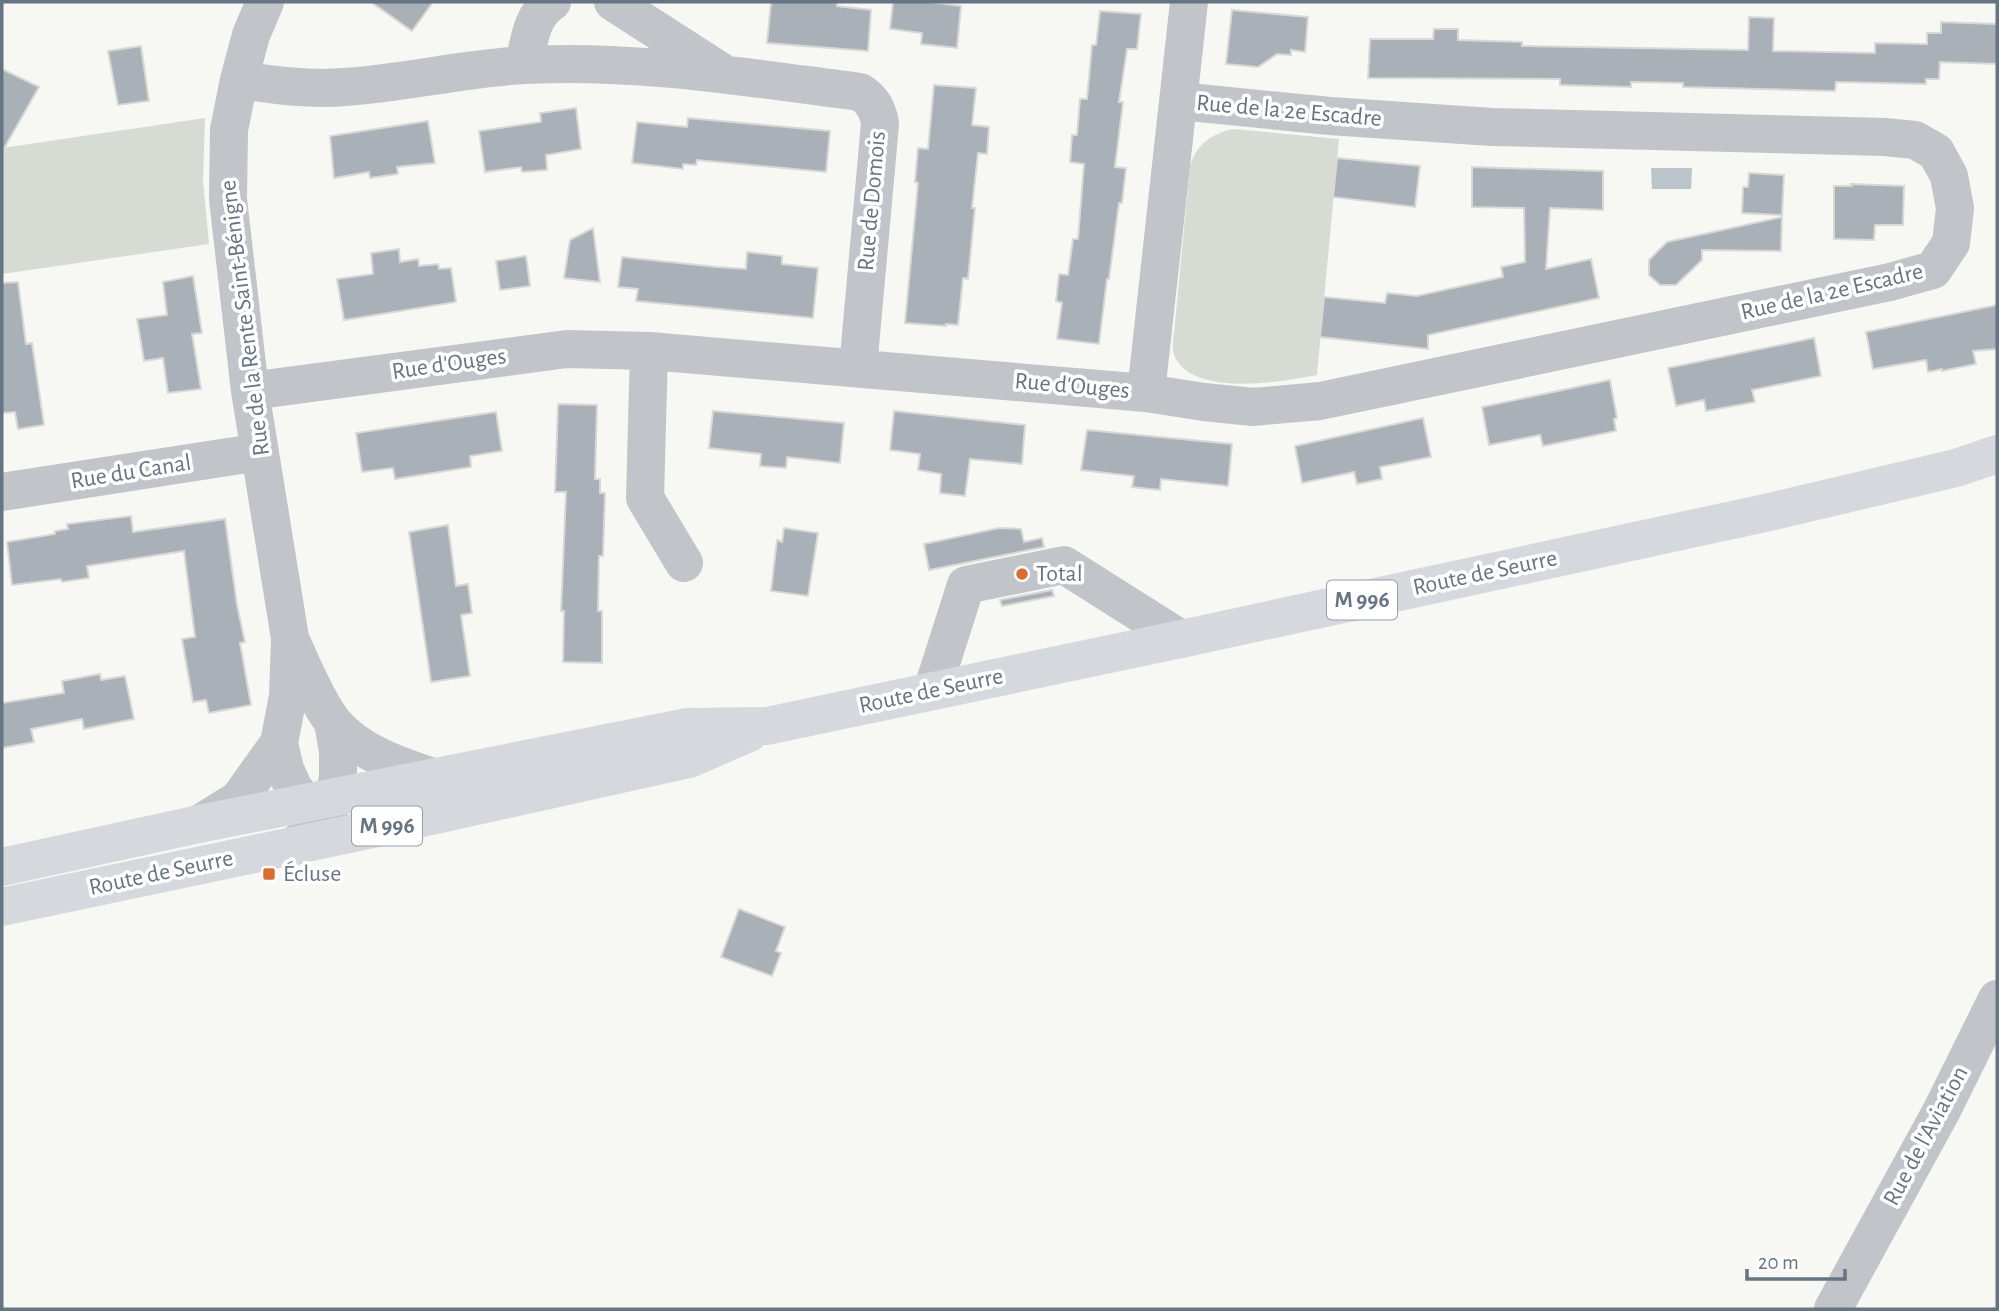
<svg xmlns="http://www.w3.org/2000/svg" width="1999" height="1311" viewBox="0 0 1999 1311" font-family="'Alegreya Sans',sans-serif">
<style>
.green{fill:#d6dcd4}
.water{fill:#bbc4ca}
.building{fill:#aab0b7;stroke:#d8d9d7;stroke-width:2}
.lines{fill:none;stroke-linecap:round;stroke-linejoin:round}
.minor{stroke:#c1c4c8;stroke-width:38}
.major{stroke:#d5d8dc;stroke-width:38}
.poi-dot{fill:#db6c30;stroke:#fff;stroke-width:2.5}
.labels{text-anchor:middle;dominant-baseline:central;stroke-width:7;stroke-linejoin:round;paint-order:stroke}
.shield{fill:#fff;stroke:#959ea9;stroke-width:2}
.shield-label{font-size:23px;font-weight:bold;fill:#677484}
.street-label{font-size:24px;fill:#677484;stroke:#fff}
.poi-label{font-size:24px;fill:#677484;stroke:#fff;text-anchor:start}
</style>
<rect width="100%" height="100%" fill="#f7f7f4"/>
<path class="green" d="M 205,118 L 203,181 L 209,244 L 2,274 L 2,148 Z
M 1234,129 L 1339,139 L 1317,375 C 1281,382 1192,398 1174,355 C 1172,348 1173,340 1174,333 L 1190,166 C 1197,144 1212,133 1234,129 Z"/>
<path class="water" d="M 1651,168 L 1692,168 L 1691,189 L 1652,189 Z"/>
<path class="building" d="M 371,2 L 433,2 L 412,31 Z
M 771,2 L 837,2 L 837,6 L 871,10 L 868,51 L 767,43 Z
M 893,2 L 929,2 L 961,6 L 957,48 L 921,44 L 922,33 L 890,29 Z
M 1232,10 L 1308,17 L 1305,52 L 1291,50 L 1291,55 L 1277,54 L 1258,67 L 1226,64 Z
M 1100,11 L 1141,14 L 1137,49 L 1127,49 L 1119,102 L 1123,102 L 1115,167 L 1126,168 L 1122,203 L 1119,203 L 1109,279 L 1107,279 L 1099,344 L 1057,339 L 1062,303 L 1056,301 L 1059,274 L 1068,275 L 1073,239 L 1078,239 L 1084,164 L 1070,162 L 1072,135 L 1077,135 L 1080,99 L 1087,99 L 1092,45 L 1096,45 Z
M 1749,17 L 1774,18 L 1773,51 L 1875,53 L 1875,43 L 1927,44 L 1927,33 L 1941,33 L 1941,22 L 1997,24 L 1997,64 L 1940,62 L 1939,79 L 1926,79 L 1926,84 L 1836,82 L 1835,91 L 1683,87 L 1683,83 L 1631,82 L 1631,87 L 1560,85 L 1560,79 L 1368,78 L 1370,39 L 1433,39 L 1434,29 L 1458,29 L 1458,40 L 1522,42 L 1522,46 L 1748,50 Z
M 141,46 L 149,101 L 118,105 L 108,51 Z
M 2,69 L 39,87 L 2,152 Z
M 934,85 L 976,88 L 972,125 L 989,127 L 987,154 L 978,153 L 972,208 L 975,208 L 968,279 L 963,278 L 958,325 L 946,324 L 946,326 L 905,323 L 918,183 L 915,182 L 918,148 L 928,149 Z
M 576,108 L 581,149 L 546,155 L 547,170 L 522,172 L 521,167 L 485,172 L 479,131 L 541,122 L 540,113 Z
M 688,118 L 830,131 L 826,172 L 697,160 L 696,165 L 683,164 L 683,169 L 632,163 L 637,122 L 687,127 Z
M 428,121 L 435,163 L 397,167 L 398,174 L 370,178 L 369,172 L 334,178 L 330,136 Z
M 1337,158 L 1420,166 L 1415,207 L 1333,197 Z
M 1472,167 L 1603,171 L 1603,210 L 1550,208 L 1546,269 L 1591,259 L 1599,298 L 1428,335 L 1428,349 L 1320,337 L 1324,297 L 1385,303 L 1387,293 L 1417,296 L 1503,277 L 1501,267 L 1525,262 L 1524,208 L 1472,207 Z
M 1749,173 L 1784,175 L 1782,215 L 1742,213 L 1743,187 L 1748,187 Z
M 1851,184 L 1904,186 L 1903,225 L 1875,225 L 1874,240 L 1834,239 L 1834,186 L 1852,186 Z
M 1782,217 L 1781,251 L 1702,250 L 1702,260 L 1676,285 L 1660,285 L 1649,275 L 1649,260 L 1667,242 Z
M 593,228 L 600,282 L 564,278 L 570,240 Z
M 399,249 L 400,262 L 418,259 L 419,266 L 438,264 L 439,269 L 451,268 L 456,302 L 344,320 L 337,279 L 373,274 L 371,253 Z
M 747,252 L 782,256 L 782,264 L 818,268 L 813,318 L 636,301 L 638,289 L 618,287 L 622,257 L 717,267 L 746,269 Z
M 526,256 L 530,286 L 500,290 L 496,261 Z
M 193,276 L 202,333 L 192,334 L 201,389 L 168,393 L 163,358 L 144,361 L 137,319 L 167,315 L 163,282 Z
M 18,282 L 26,344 L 32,343 L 44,425 L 18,429 L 15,412 L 2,413 L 2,283 Z
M 1997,305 L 1997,349 L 1973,351 L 1976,364 L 1942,371 L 1942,369 L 1928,372 L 1926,360 L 1873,369 L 1866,332 Z
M 1814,338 L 1821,376 L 1752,390 L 1755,402 L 1706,411 L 1704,400 L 1676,406 L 1668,368 Z
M 1610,380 L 1617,418 L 1614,419 L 1616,431 L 1543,446 L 1540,435 L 1489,445 L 1482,407 Z
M 558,404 L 597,405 L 595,479 L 600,479 L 600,493 L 605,493 L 603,556 L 599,556 L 598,611 L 602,611 L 602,663 L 563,662 L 564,611 L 561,611 L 566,492 L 555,492 Z
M 713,411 L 844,423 L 840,463 L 787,457 L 786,468 L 760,466 L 761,454 L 709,448 Z
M 894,411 L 1025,425 L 1022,464 L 970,459 L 965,496 L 940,493 L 941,474 L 918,470 L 920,454 L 890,450 Z
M 496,412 L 502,451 L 470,456 L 471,467 L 395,479 L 393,468 L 362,472 L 356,433 Z
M 1423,418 L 1431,457 L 1380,467 L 1382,479 L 1357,484 L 1354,472 L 1302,483 L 1295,446 Z
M 1087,430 L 1232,444 L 1228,486 L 1161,479 L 1160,490 L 1132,487 L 1134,476 L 1081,470 Z
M 131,516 L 133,532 L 225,519 L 237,605 L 245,642 L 240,643 L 251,705 L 209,713 L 206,700 L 193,702 L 182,639 L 195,637 L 184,551 L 87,566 L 89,578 L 62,582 L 61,579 L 12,585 L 7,542 L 55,534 L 55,531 L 68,529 L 67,524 Z
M 448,525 L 456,586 L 468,584 L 472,613 L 461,615 L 470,676 L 431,682 L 409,532 Z
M 784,528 L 818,533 L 808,596 L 771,591 L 777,540 L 782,542 Z
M 999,528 L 1021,529 L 1024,542 L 1042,538 L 1044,547 L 929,570 L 924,544 Z
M 1052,590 L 1054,596 L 1002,606 L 1000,600 Z
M 100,674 L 101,680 L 125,676 L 134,719 L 84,729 L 82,719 L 31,729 L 34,742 L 2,748 L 2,703 L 64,693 L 62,681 Z
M 739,909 L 785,927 L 776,951 L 781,953 L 772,976 L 721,957 Z"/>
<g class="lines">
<path class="minor" d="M 613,2 L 720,71
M 524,65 C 529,42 531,15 552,2
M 239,80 C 273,85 310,90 345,87 C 405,83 465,68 525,65 C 637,59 750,78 860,92 C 873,100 878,110 880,124 L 858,368
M 649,351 L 645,498 L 684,563
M 250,391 L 567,349 L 649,351 L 1146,393 L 1189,2
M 1146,393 L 1204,402 L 1253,407 L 1320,401 L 1890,282 L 1933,270 L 1951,243 L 1955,208 L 1949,176 L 1936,152 L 1915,140 L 1885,137 L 1492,127 L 1330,116 L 1179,101
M 2,492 L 260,452
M 292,643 C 303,667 317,702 333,722 C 358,752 397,765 433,777
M 932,691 L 966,585 L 1064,565 L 1181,639
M 279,743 L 285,769 L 293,787 L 318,821 L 325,824
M 199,824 L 239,799 L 279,743 L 288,696 L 290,638 L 250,391 L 228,199 L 229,130 L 239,80 L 251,35 L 265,2
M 295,846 L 329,810 L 338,779 L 338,752 L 333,722
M 1833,1309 L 1942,1110 L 1997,999"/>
<path class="major" d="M 2,867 L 199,824 L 688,727 L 767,726 L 1181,639 L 1765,513 L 1956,468 L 1997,454
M 2,907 L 359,832 L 689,759 L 749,733"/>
</g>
<g class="poi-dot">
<circle cx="1022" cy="574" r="7"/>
<rect x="262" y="867" width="14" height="14" rx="3.5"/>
</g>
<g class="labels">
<g class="shield">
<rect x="1327" y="580.5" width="70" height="39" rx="5"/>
<rect x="352" y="806.5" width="70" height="39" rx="5"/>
</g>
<g class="shield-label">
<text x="1362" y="600">M 996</text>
<text x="387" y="826">M 996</text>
</g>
<g class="street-label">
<text transform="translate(1289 111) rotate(5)">Rue de la 2e Escadre</text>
<text transform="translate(872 201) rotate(-85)">Rue de Domois</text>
<text transform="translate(1832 292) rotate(-13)">Rue de la 2e Escadre</text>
<text transform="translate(245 318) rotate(-97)">Rue de la Rente Saint-Bénigne</text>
<text transform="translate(449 364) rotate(-8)">Rue d'Ouges</text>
<text transform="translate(1072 386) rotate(5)">Rue d'Ouges</text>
<text transform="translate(131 472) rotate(-9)">Rue du Canal</text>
<text transform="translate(1485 573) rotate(-12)">Route de Seurre</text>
<text transform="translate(931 691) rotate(-12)">Route de Seurre</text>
<text transform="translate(161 873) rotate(-12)">Route de Seurre</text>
<text transform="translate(1926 1136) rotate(-62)">Rue de l'Aviation</text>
</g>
<g class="poi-label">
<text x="1036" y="574">Total</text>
<text x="283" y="874">Écluse</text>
</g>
</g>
<rect width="1999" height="1311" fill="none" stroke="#677484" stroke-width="7"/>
<path d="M1747 1269v10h98v-10" fill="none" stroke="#677484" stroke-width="3.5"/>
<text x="1758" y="1269" font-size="21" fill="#677484" stroke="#ffffff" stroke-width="5" paint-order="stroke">20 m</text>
</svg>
